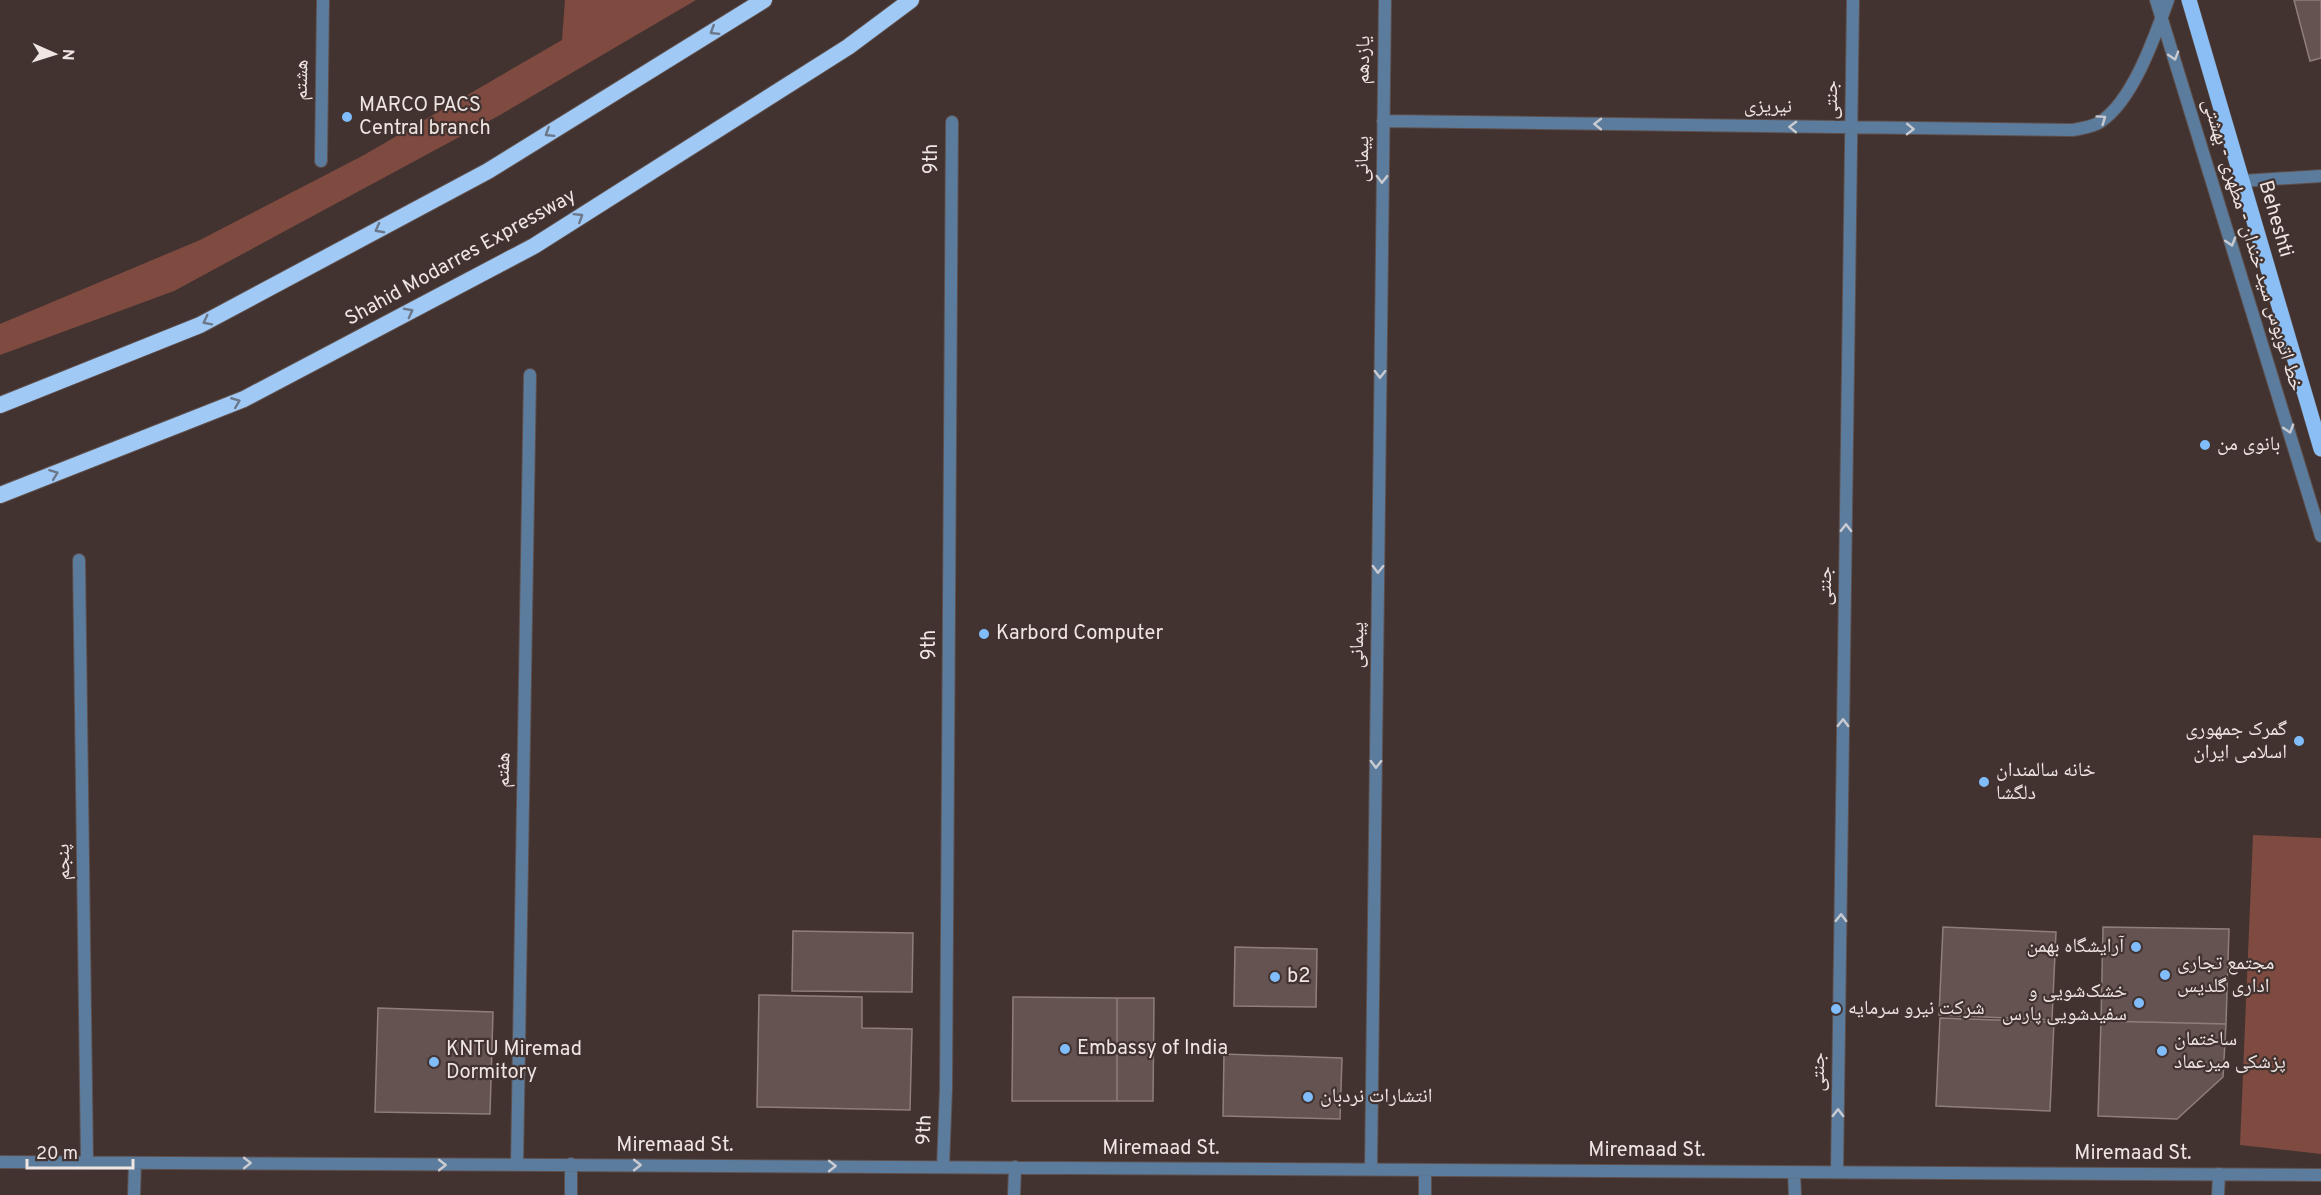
<svg xmlns="http://www.w3.org/2000/svg" width="2321" height="1195" viewBox="0 0 2321 1195" font-family="Overpass,'Noto Naskh Arabic',sans-serif">
<style>
.green{fill:#7f4b40}
.building{fill:#645350;stroke:#907e7a;stroke-width:1.5}
.lines{fill:none;stroke-linecap:round;stroke-linejoin:round}
.service-casing{stroke:#5e4f4c;stroke-width:14}
.minor-casing{stroke:#5e4f4c;stroke-width:14}
.primary-casing{stroke:#5e4f4c;stroke-width:16}
.trunk-casing{stroke:#5e4f4c;stroke-width:18}
.service{stroke:#5c7c9d;stroke-width:12}
.minor{stroke:#5c7c9d;stroke-width:12}
.primary{stroke:#8abef4;stroke-width:15}
.trunk{stroke:#a0caf5;stroke-width:16}
.oneway{stroke:#6c7789}
.oneway2{stroke:#cacbd1}
.poi-dot{fill:#81bdfa;stroke:#423330;stroke-width:2}
.labels{text-anchor:middle;dominant-baseline:central;stroke-width:4.5;stroke-linejoin:round;paint-order:stroke}
.street-label{font-size:20px;fill:#efe5e2;stroke:#423330}
.poi-label{font-size:20px;fill:#efe5e2;stroke:#423330;text-anchor:start}
</style>
<rect width="100%" height="100%" fill="#423330"/>
<path class="green" d="M 565,0 L 696,0 L 500,115 L 174,291 L 0,355 L 0,324 L 200,240 L 364,155 L 562,40 Z
M 2253,835 L 2321,838 L 2321,1154 L 2240,1145 Z"/>
<path class="building" d="M 2294,0 L 2321,0 L 2321,58 L 2310,61 Z
M 1943,927 L 2056,932 L 2052,1020 L 1939,1015 Z
M 2103,927 L 2229,929 L 2226,1024 L 2101,1021 Z
M 793,931 L 913,933 L 912,992 L 792,991 Z
M 1235,947 L 1317,949 L 1316,1007 L 1234,1006 Z
M 759,995 L 862,997 L 862,1028 L 912,1029 L 910,1110 L 757,1107 Z
M 1013,997 L 1117,998 L 1117,1101 L 1012,1101 Z
M 1117,998 L 1154,998 L 1153,1101 L 1117,1101 Z
M 378,1008 L 493,1012 L 490,1114 L 375,1112 Z
M 1940,1018 L 2054,1022 L 2050,1111 L 1936,1106 Z
M 2101,1021 L 2226,1024 L 2223,1077 L 2177,1119 L 2098,1116 Z
M 1224,1054 L 1342,1058 L 1340,1119 L 1223,1116 Z"/>
<g class="lines">
<defs>
<path id="service" d="M 2156,0 L 2321,536
M 2218,1195 L 2219,1174"/>
<path id="minor" d="M 1383,121 L 2073,130 C 2082,128 2093,127 2100,122 C 2133,101 2155,36 2168,0
M 321,161 L 323,0
M 2242,181 L 2321,176
M 79,560 L 87,1162
M 0,1162 L 2321,1175
M 517,1165 L 530,375
M 943,1167 L 946,1088 L 952,122
M 1371,1169 L 1385,0
M 1425,1170 L 1425,1195
M 1794,1172 L 1795,1195
M 1837,1172 L 1853,0
M 134,1195 L 135,1163
M 571,1195 L 571,1164
M 1014,1195 L 1015,1167"/>
<path id="primary" d="M 2189,0 L 2321,449"/>
<path id="trunk" d="M 0,405 L 200,325 L 488,171 L 764,0
M 0,495 L 244,399 L 534,246 L 848,47 L 911,0"/>
</defs>
<use href="#service" class="service-casing"/>
<use href="#minor" class="minor-casing"/>
<use href="#primary" class="primary-casing"/>
<use href="#trunk" class="trunk-casing"/>
<use href="#service" class="service"/>
<use href="#minor" class="minor"/>
<use href="#primary" class="primary"/>
<use href="#trunk" class="trunk"/>
</g>
<defs><path id="oneway-chevron" d="M-2-3.5L2.5 0L-2 3.5" fill="none" stroke-width="1.6" stroke-linecap="round" stroke-linejoin="round" transform="scale(1.5)"/></defs>
<g class="oneway">
<use href="#oneway-chevron" transform="translate(714 31) rotate(148)"/>
<use href="#oneway-chevron" transform="translate(549 133) rotate(148)"/>
<use href="#oneway-chevron" transform="translate(579 217) rotate(-32)"/>
<use href="#oneway-chevron" transform="translate(379 229) rotate(152)"/>
<use href="#oneway-chevron" transform="translate(409 312) rotate(-28)"/>
<use href="#oneway-chevron" transform="translate(207 321) rotate(153)"/>
<use href="#oneway-chevron" transform="translate(236 402) rotate(-22)"/>
<use href="#oneway-chevron" transform="translate(54 474) rotate(-21)"/>
</g>
<g class="oneway2">
<use href="#oneway-chevron" transform="translate(2174 56) rotate(73)"/>
<use href="#oneway-chevron" transform="translate(2102 119) rotate(-35)"/>
<use href="#oneway-chevron" transform="translate(1598 124) rotate(-179)"/>
<use href="#oneway-chevron" transform="translate(1793 127) rotate(-179)"/>
<use href="#oneway-chevron" transform="translate(1910 129) rotate(1)"/>
<use href="#oneway-chevron" transform="translate(1382 179) rotate(91)"/>
<use href="#oneway-chevron" transform="translate(2231 242) rotate(73)"/>
<use href="#oneway-chevron" transform="translate(1380 374) rotate(91)"/>
<use href="#oneway-chevron" transform="translate(2289 429) rotate(73)"/>
<use href="#oneway-chevron" transform="translate(1846 528) rotate(-89)"/>
<use href="#oneway-chevron" transform="translate(1378 569) rotate(91)"/>
<use href="#oneway-chevron" transform="translate(1843 723) rotate(-89)"/>
<use href="#oneway-chevron" transform="translate(1376 764) rotate(91)"/>
<use href="#oneway-chevron" transform="translate(1841 918) rotate(-89)"/>
<use href="#oneway-chevron" transform="translate(1838 1113) rotate(-89)"/>
<use href="#oneway-chevron" transform="translate(247 1163)"/>
<use href="#oneway-chevron" transform="translate(442 1165)"/>
<use href="#oneway-chevron" transform="translate(637 1165)"/>
<use href="#oneway-chevron" transform="translate(832 1166)"/>
</g>
<g class="poi-dot">
<circle cx="347" cy="117" r="6"/>
<circle cx="2205" cy="445" r="6"/>
<circle cx="984" cy="634" r="6"/>
<circle cx="2299" cy="741" r="6"/>
<circle cx="1984" cy="782" r="6"/>
<circle cx="2136" cy="947" r="6"/>
<circle cx="2165" cy="975" r="6"/>
<circle cx="1275" cy="977" r="6"/>
<circle cx="2139" cy="1003" r="6"/>
<circle cx="1836" cy="1009" r="6"/>
<circle cx="1065" cy="1049" r="6"/>
<circle cx="2162" cy="1051" r="6"/>
<circle cx="434" cy="1062" r="6"/>
<circle cx="1308" cy="1097" r="6"/>
</g>
<g class="labels">
<g class="street-label">
<text transform="translate(1364 60) rotate(-89)">یازدهم</text>
<text transform="translate(302 80) rotate(-89)">هشتم</text>
<text transform="translate(1832 100) rotate(-89)">جنتی</text>
<text transform="translate(1768 107) rotate(1)">نیریزی</text>
<text transform="translate(932 159) rotate(-90)">9th</text>
<text transform="translate(1363 159) rotate(-89)">پیمانی</text>
<text transform="translate(2275 219) rotate(74)">Beheshti</text>
<text transform="translate(2252 245) rotate(73)">خط اتوبوس سید خندان - مطهری - بهشتی</text>
<text transform="translate(461 258) rotate(-29)">Shahid Modarres Expressway</text>
<text transform="translate(1826 586) rotate(-89)">جنتی</text>
<text transform="translate(930 645) rotate(-90)">9th</text>
<text transform="translate(1358 645) rotate(-89)">پیمانی</text>
<text transform="translate(504 770) rotate(-89)">هفتم</text>
<text transform="translate(64 862) rotate(-91)">پنجم</text>
<text transform="translate(1819 1072) rotate(-89)">جنتی</text>
<text transform="translate(925 1130) rotate(-87)">9th</text>
<text x="675" y="1146">Miremaad St.</text>
<text x="1161" y="1149">Miremaad St.</text>
<text x="1647" y="1151">Miremaad St.</text>
<text x="2133" y="1154">Miremaad St.</text>
</g>
<g class="poi-label">
<text x="359" y="106">MARCO PACS<tspan x="359" dy="23">Central branch</tspan></text>
<text x="2217" y="445">بانوی من</text>
<text x="996" y="634">Karbord Computer</text>
<text x="2287" y="730" text-anchor="end">گمرک جمهوری<tspan x="2287" dy="23">اسلامی ایران</tspan></text>
<text x="1996" y="771">خانه سالمندان<tspan x="1996" dy="23">دلگشا</tspan></text>
<text x="2124" y="947" text-anchor="end">آرایشگاه بهمن</text>
<text x="2177" y="964">مجتمع تجاری<tspan x="2177" dy="23">اداری گلدیس</tspan></text>
<text x="1287" y="977">b2</text>
<text x="2127" y="992" text-anchor="end">خشک‌شویی و<tspan x="2127" dy="23">سفیدشویی پارس</tspan></text>
<text x="1848" y="1009">شرکت نیرو سرمایه</text>
<text x="2174" y="1040">ساختمان<tspan x="2174" dy="23">پزشکی میرعماد</tspan></text>
<text x="1077" y="1049">Embassy of India</text>
<text x="446" y="1050">KNTU Miremad<tspan x="446" dy="23">Dormitory</tspan></text>
<text x="1320" y="1097">انتشارات نردبان</text>
</g>
</g>
<g transform="translate(54 54) rotate(93)" stroke="#423330" stroke-width="4.5" paint-order="stroke">
<path d="M0-4.5L10 22L0 15L-10 22Z" fill="#efe5e2"/>
<text y="-9" font-size="16" font-weight="bold" text-anchor="middle" fill="#efe5e2">N</text>
</g>
<path d="M27 1159v9h106v-9" fill="none" stroke="#efe5e2" stroke-width="3"/>
<text x="36" y="1159" font-size="18" fill="#efe5e2" stroke="#423330" stroke-width="4.5" paint-order="stroke">20 m</text>
</svg>
